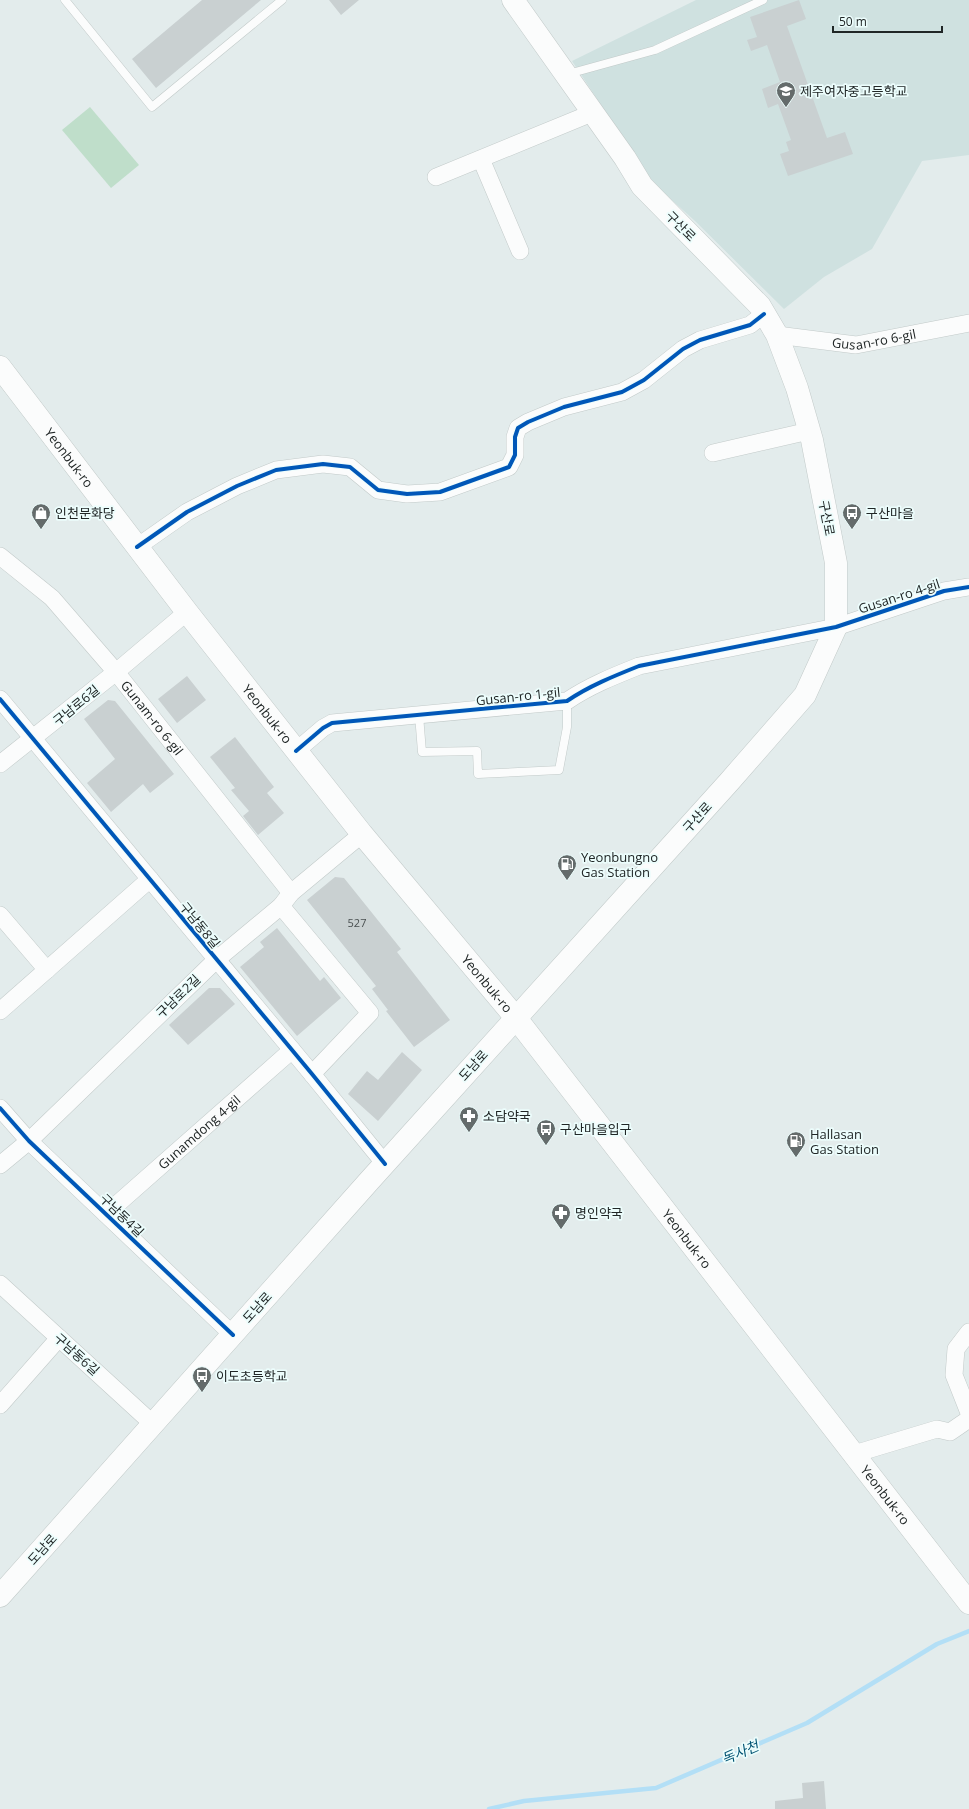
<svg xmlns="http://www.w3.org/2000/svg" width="969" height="1809" viewBox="0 0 969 1809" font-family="'Open Sans','Noto Sans KR',sans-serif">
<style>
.built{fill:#cfe1e0}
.green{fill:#bfdeca}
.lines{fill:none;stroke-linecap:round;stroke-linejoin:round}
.stream{stroke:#b3dff6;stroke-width:4.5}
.building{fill:#c9d0d1}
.service-casing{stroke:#c2cac9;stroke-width:9}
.minor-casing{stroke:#c2cac9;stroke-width:18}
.secondary-casing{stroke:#c2cac9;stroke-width:23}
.service{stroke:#fbfcfc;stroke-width:8}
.minor{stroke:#fbfcfc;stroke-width:17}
.secondary{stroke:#fbfcfc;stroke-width:22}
.cycleway-casing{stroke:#ecfdfc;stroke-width:6}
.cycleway{stroke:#0057b8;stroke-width:4}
.labels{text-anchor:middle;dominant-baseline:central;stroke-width:3.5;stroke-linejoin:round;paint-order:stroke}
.number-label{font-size:11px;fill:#4a5051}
.poi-label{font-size:13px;fill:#202626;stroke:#ecfdfc;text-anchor:start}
.street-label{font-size:13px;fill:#202626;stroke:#ecfdfc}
.water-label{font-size:14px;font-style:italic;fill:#005272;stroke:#ecfdfc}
</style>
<rect width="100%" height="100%" fill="#e3ecec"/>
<path class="built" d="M 696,0 L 969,0 L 969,155 L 922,161 L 872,249 L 824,277 L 784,309 L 695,221 L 652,182 L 572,61 Z"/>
<path class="green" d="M 90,107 L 139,165 L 111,188 L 62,130 Z"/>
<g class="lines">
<path class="stream" d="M 489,1809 L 524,1801 L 656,1788 L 807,1723 L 937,1644 L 969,1631"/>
</g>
<path class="building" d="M 202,0 L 261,0 L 156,88 L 132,59 Z
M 329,0 L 359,0 L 341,15 Z
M 799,0 L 806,19 L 787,26 L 827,138 L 845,132 L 853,154 L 788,176 L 780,154 L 789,151 L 786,142 L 791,140 L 778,104 L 768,108 L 762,89 L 780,82 L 767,45 L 751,51 L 747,40 L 757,37 L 750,17 Z
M 187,676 L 206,700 L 177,723 L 158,699 Z
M 108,700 L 115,701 L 174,774 L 150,793 L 143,784 L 111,812 L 87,783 L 115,759 L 84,719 Z
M 235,737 L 274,787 L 267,793 L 284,813 L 258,835 L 243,816 L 249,811 L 231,790 L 235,788 L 210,757 Z
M 335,877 L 344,878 L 401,949 L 397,952 L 450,1020 L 414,1047 L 386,1011 L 388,1010 L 372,989 L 376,986 L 307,900 Z
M 277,928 L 320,981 L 324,977 L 341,998 L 297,1036 L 240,967 L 264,947 L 260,942 Z
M 209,988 L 220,988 L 235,1004 L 188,1045 L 169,1025 Z
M 402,1052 L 422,1070 L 378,1121 L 348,1094 L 367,1071 L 378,1080 Z
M 824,1781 L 826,1809 L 775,1809 L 775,1801 L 803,1798 L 802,1783 Z"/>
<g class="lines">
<defs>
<path id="service" d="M 65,0 L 152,107 L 282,0
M 568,74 L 655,50 L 763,0
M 419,715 L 422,752 L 477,751 L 478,774 L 559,770 L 567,727 L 567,701"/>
<g id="minor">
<path d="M 481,159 L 520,251"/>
<path d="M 436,177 L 592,113"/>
<path id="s1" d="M 777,335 L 856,345 L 969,323"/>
<path d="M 713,453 L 809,431"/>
<path d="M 137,547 L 187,512 L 237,486 L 276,470 L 323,464 L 350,467 L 378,490 L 407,494 L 440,492 L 509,467 L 515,455 L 515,437 L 518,428 L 528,422 L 564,407 L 622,392 L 644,380 L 683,349 L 700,340 L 750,325 L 764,314"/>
<path id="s2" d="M 0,556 L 52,598 L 116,672 L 291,893"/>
<path d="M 0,699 L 312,1074 L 385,1164"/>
<path d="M 296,751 L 323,728 L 332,723 L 567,701 C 589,686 614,676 639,666 L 836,627 L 944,591 L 969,587"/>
<path d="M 0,764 L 116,672 L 187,612"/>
<path d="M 281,906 L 370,1013 L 312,1074"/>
<path d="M 0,915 L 47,970"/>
<path d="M 0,1011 L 150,879"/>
<path d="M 0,1108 L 29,1141 L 233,1335"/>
<path d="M 0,1165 L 29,1141 L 216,960 L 281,906 L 291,893 L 362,834"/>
<path id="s3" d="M 106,1214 L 292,1050"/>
<path d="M 0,1284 L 153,1424"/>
<path d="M 969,1332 L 956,1349 L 954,1375 L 969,1413"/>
<path d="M 0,1405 L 59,1338"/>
<path d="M 854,1454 L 937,1429 L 950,1432 L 969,1419"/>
</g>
<g id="secondary">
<path id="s4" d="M 0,367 L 187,612 L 362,834 L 516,1018 L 969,1603"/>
<path d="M 0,1596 L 370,1180 L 729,782 L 805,695 L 836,627 L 836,563 L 812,440 L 797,388 L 777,335 L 760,306 L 642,186 L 625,158 L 513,0"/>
</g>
</defs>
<use href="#service" class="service-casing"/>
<use href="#minor" class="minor-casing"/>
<use href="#secondary" class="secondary-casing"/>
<use href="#service" class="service"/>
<use href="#minor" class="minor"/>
<use href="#secondary" class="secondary"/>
<defs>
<path id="cycleway" d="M 137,547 L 187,512 L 237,486 L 276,470 L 323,464 L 350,467 L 378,490 L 407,494 L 440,492 L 509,467 L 515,455 L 515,437 L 518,428 L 528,422 L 564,407 L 622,392 L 644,380 L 683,349 L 700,340 L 750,325 L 764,314
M 0,699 L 312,1074 L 385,1164
M 296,751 L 323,728 L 332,723 L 567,701 C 589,686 614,676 639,666 L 836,627 L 944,591 L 969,587
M 0,1108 L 29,1141 L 233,1335"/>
</defs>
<use href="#cycleway" class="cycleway-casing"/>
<use href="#cycleway" class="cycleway"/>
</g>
<defs>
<symbol id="school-pin" viewBox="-11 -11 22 30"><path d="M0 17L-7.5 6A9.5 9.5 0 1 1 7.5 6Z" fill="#646b6b" stroke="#ecfdfc"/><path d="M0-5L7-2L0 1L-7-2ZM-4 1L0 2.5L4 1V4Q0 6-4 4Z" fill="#fff"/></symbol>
<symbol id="shop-pin" viewBox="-11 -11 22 30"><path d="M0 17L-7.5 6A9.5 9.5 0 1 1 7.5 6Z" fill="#646b6b" stroke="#ecfdfc"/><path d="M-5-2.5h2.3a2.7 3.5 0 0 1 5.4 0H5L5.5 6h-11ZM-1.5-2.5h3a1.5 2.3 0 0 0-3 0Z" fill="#fff"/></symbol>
<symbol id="bus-pin" viewBox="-11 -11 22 30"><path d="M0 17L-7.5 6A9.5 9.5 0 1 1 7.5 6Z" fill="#646b6b" stroke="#ecfdfc"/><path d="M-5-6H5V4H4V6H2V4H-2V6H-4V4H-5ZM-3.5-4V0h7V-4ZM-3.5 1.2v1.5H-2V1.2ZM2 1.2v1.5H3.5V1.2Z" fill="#fff"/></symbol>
<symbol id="fuel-pin" viewBox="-11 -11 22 30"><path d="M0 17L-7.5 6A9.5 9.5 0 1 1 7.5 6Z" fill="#646b6b" stroke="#ecfdfc"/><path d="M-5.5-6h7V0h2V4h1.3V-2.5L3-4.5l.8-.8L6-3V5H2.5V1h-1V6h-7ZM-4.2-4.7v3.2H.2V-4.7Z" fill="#fff"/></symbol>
<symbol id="pharmacy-pin" viewBox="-11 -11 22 30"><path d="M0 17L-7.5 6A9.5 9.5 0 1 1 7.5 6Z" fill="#646b6b" stroke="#ecfdfc"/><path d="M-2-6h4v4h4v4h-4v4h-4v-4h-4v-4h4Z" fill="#fff"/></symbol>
</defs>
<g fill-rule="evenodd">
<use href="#school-pin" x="775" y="80" width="22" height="30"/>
<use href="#shop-pin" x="30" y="502" width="22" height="30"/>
<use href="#bus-pin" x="841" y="502" width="22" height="30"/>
<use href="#fuel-pin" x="556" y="853" width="22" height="30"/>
<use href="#pharmacy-pin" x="458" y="1105" width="22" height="30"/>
<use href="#bus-pin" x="535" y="1118" width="22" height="30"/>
<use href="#fuel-pin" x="785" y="1130" width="22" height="30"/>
<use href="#pharmacy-pin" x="550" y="1202" width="22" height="30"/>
<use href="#bus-pin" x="191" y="1365" width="22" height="30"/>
</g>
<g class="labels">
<g class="number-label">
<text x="357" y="922">527</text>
</g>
<g class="poi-label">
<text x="800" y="91">제주여자중고등학교</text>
<text x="55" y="513">인천문화당</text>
<text x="866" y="513">구산마을</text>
<text x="581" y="857">Yeonbungno<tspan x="581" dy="15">Gas Station</tspan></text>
<text x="483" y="1116">소담약국</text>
<text x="560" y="1129">구산마을입구</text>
<text x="810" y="1134">Hallasan<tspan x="810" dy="15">Gas Station</tspan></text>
<text x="575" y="1213">명인약국</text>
<text x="216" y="1376">이도초등학교</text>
</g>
<g class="street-label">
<text transform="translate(681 226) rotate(45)">구산로</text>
<text stroke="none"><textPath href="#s1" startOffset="98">Gusan-ro 6-gil</textPath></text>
<text stroke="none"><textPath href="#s4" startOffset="114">Yeonbuk-ro</textPath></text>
<text transform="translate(827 518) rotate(79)">구산로</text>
<text transform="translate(899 596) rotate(-18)">Gusan-ro 4-gil</text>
<text transform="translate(518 696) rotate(-6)">Gusan-ro 1-gil</text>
<text transform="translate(76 705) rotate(-39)">구남로6길</text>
<text stroke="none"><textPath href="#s4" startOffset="438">Yeonbuk-ro</textPath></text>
<text stroke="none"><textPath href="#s2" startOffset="223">Gunam-ro 6-gil</textPath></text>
<text transform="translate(697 817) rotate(-48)">구산로</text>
<text transform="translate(200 925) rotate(51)">구남동8길</text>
<text stroke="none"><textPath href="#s4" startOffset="786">Yeonbuk-ro</textPath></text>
<text transform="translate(178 996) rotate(-44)">구남로2길</text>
<text transform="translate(473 1065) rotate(-48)">도남로</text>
<text stroke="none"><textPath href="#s3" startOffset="124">Gunamdong 4-gil</textPath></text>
<text transform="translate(122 1215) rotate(44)">구남동4길</text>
<text stroke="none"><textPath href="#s4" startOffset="1110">Yeonbuk-ro</textPath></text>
<text transform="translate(257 1307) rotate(-48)">도남로</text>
<text transform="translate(77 1354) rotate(42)">구남동6길</text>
<text stroke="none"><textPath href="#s4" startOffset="1434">Yeonbuk-ro</textPath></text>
<text transform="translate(42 1549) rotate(-48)">도남로</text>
</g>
<g class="water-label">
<text transform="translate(740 1752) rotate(-23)">독사천</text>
</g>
</g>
<path d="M833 26v6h109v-6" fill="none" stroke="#202626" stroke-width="2"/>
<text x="839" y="26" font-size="12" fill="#202626" stroke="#ecfdfc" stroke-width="3" paint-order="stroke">50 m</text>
</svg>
